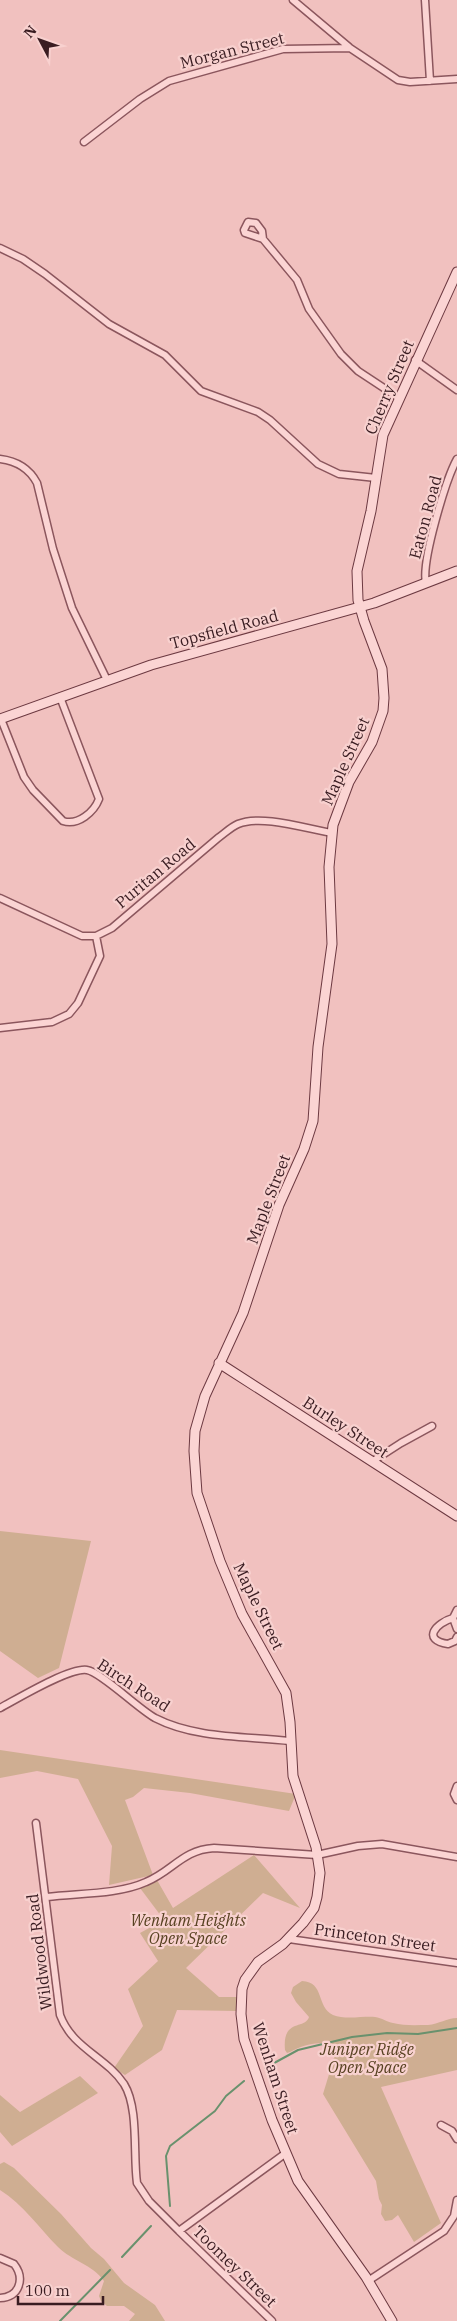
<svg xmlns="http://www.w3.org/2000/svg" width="457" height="2321" viewBox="0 0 457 2321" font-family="'IBM Plex Serif',serif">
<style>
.green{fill:#cfae92}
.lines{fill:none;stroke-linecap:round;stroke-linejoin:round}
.stream{stroke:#69916d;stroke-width:2}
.street-casing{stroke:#8b565d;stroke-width:9}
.secondary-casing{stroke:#6c3941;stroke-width:11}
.street{stroke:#fbd4d3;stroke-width:6}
.secondary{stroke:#fbd4d3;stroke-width:9}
.labels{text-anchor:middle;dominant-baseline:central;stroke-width:4.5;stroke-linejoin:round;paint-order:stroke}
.street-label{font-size:16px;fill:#391c21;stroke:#f8d1cf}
.park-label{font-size:16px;font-style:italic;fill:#574121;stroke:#f8d1cf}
</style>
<rect width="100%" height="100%" fill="#f1c1bf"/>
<path class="green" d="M 0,1531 L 91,1541 L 59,1668 L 38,1678 L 0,1651 Z
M 0,1750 L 296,1794 L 289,1811 L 190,1793 L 144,1788 L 133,1797 L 125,1800 L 153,1875 L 109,1885 L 112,1846 L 78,1779 L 37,1771 L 0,1778 Z
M 254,1855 L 300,1908 L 263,1893 L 186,1968 L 219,1997 L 237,1997 L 236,2011 L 177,2010 L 162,2050 L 125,2075 L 114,2068 L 143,2026 L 128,1989 L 158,1961 L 140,1933 L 164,1920 L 140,1888 L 157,1880 L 173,1908 Z
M 302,1981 C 325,1982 316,2007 333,2015 C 345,2020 363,2016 375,2017 C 382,2018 387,2022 393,2023 C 404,2026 417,2025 428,2025 C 439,2024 447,2018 457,2018 L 457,2070 L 381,2087 L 441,2223 L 414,2242 L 398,2215 L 392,2220 L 385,2221 L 381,2214 L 382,2205 L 379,2199 L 376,2181 L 323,2094 L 337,2048 C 322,2039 305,2044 290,2052 L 287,2053 L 285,2050 C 282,2018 305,2030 309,2017 L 296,2002 L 291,1993 L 293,1987 Z
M 80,2076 L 98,2093 L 12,2146 L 0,2132 L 0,2095 L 20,2112 Z
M 4,2162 L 14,2168 L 61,2214 L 91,2248 L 104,2259 L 124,2283 L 155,2305 L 165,2321 L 129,2321 L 135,2314 L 124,2306 L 107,2306 L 101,2301 L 99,2296 L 104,2281 C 92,2264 72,2261 58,2247 C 39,2228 23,2204 0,2190 L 0,2164 Z"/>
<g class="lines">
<path class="stream" d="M 265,2068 L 298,2050 L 352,2037 L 387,2033 L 418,2034 L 457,2028
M 170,2206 L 166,2156 L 170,2146 L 215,2111 L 226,2096 L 244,2081
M 122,2257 L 151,2226
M 60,2321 L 110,2270"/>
<defs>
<path id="street" d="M 293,0 L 349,47
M 425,0 L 430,81
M 84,142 L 140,99 L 169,81 L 283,49 L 350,48 L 398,80 L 410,82 L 457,79
M 263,239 L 245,233 L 244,230 L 248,222 L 256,223 L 262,231 L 263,239 L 297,280 L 309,309 L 341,354 L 358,371 L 399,398
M 0,248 L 23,259 L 45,274 L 109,324 L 165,355 L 201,391 L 258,412 L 270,420 L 318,464 L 339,474 L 376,478
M 415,360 L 457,390
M 0,459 C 17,461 29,468 37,483 L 53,549 L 72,608 L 107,680
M 426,583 C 421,562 446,479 457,459
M 1,719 L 24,777 L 33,790 L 63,821 C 78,826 94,812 99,799 L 60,697
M 0,898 L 82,936 L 96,936 L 112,928 L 218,838 C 225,833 231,827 238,824 C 262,814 307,829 332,833
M 0,1028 L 52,1022 L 69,1014 L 78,1003 L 100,956 L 96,936
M 373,1461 L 401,1443 L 432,1426
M 457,1610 L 453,1618 L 457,1629
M 453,1618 C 436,1623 421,1640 448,1644 L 455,1641 L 457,1637
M 0,1708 C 17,1699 70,1667 87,1670 C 101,1672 137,1708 155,1718 C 196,1739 246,1736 290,1741
M 457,1786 L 454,1794 L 457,1800
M 36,1823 L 60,2015 C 72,2048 106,2057 124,2084 C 139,2108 133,2155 137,2183 L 149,2201 L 179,2231 L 286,2153
M 47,1897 C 78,1893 117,1895 146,1882 C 173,1871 182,1850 214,1848 L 317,1855 L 358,1846 L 382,1844 L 457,1857
M 289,1939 L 457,1963
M 441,2125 L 452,2131 L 457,2139
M 179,2231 L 272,2321
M 0,2258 L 14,2264 C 25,2278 20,2297 0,2298
M 368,2281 L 444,2231 L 454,2216 L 457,2200"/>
<path id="secondary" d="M 0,719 L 151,665 L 374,603 L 457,571
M 219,1363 L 457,1516
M 392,2321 L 366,2277 L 298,2181 L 272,2120 L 244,2039 L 241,2014 L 242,1989 L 245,1980 L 258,1962 L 283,1944 L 303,1923 L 314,1908 L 317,1897 L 320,1873 L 316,1847 L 293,1776 L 290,1722 L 286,1693 L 242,1614 L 220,1561 L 197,1493 L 194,1451 L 195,1431 L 205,1396 L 243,1313 L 279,1205 L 304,1149 L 313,1121 L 318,1047 L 332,944 L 329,867 L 333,825 L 349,782 L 372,742 L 383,711 L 384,698 L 382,669 L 364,621 L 358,600 L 357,571 L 371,511 L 383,435 L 457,272"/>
</defs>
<use href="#street" class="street-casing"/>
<use href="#secondary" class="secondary-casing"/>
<use href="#street" class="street"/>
<use href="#secondary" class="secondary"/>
</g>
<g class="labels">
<g class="street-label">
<text transform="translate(232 50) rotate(-14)">Morgan Street</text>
<text transform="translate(389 387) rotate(-67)">Cherry Street</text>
<text transform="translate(425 517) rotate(-75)">Eaton Road</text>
<text transform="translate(224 629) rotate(-15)">Topsfield Road</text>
<text transform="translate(345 761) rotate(-66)">Maple Street</text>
<text transform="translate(155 873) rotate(-40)">Puritan Road</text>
<text transform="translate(268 1199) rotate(-69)">Maple Street</text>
<text transform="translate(346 1427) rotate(33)">Burley Street</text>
<text transform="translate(259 1606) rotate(64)">Maple Street</text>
<text transform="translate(134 1685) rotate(33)">Birch Road</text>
<text transform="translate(375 1937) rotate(8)">Princeton Street</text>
<text transform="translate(39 1952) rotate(-97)">Wildwood Road</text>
<text transform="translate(276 2078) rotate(72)">Wenham Street</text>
<text transform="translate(235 2266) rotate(44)">Toomey Street</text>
</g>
<g class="park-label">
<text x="188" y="1920">Wenham Heights<tspan x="188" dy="18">Open Space</tspan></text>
<text x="367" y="2049">Juniper Ridge<tspan x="367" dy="18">Open Space</tspan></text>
</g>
</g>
<g transform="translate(40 40) rotate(311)" stroke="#f8d1cf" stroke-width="4" paint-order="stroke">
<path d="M0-4L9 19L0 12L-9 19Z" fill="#391c21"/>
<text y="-8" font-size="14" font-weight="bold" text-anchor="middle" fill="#391c21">N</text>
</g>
<path d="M18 2296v8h85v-8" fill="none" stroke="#391c21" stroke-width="2.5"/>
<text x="25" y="2296" font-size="15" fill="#391c21" stroke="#f8d1cf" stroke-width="4" paint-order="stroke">100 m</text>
</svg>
